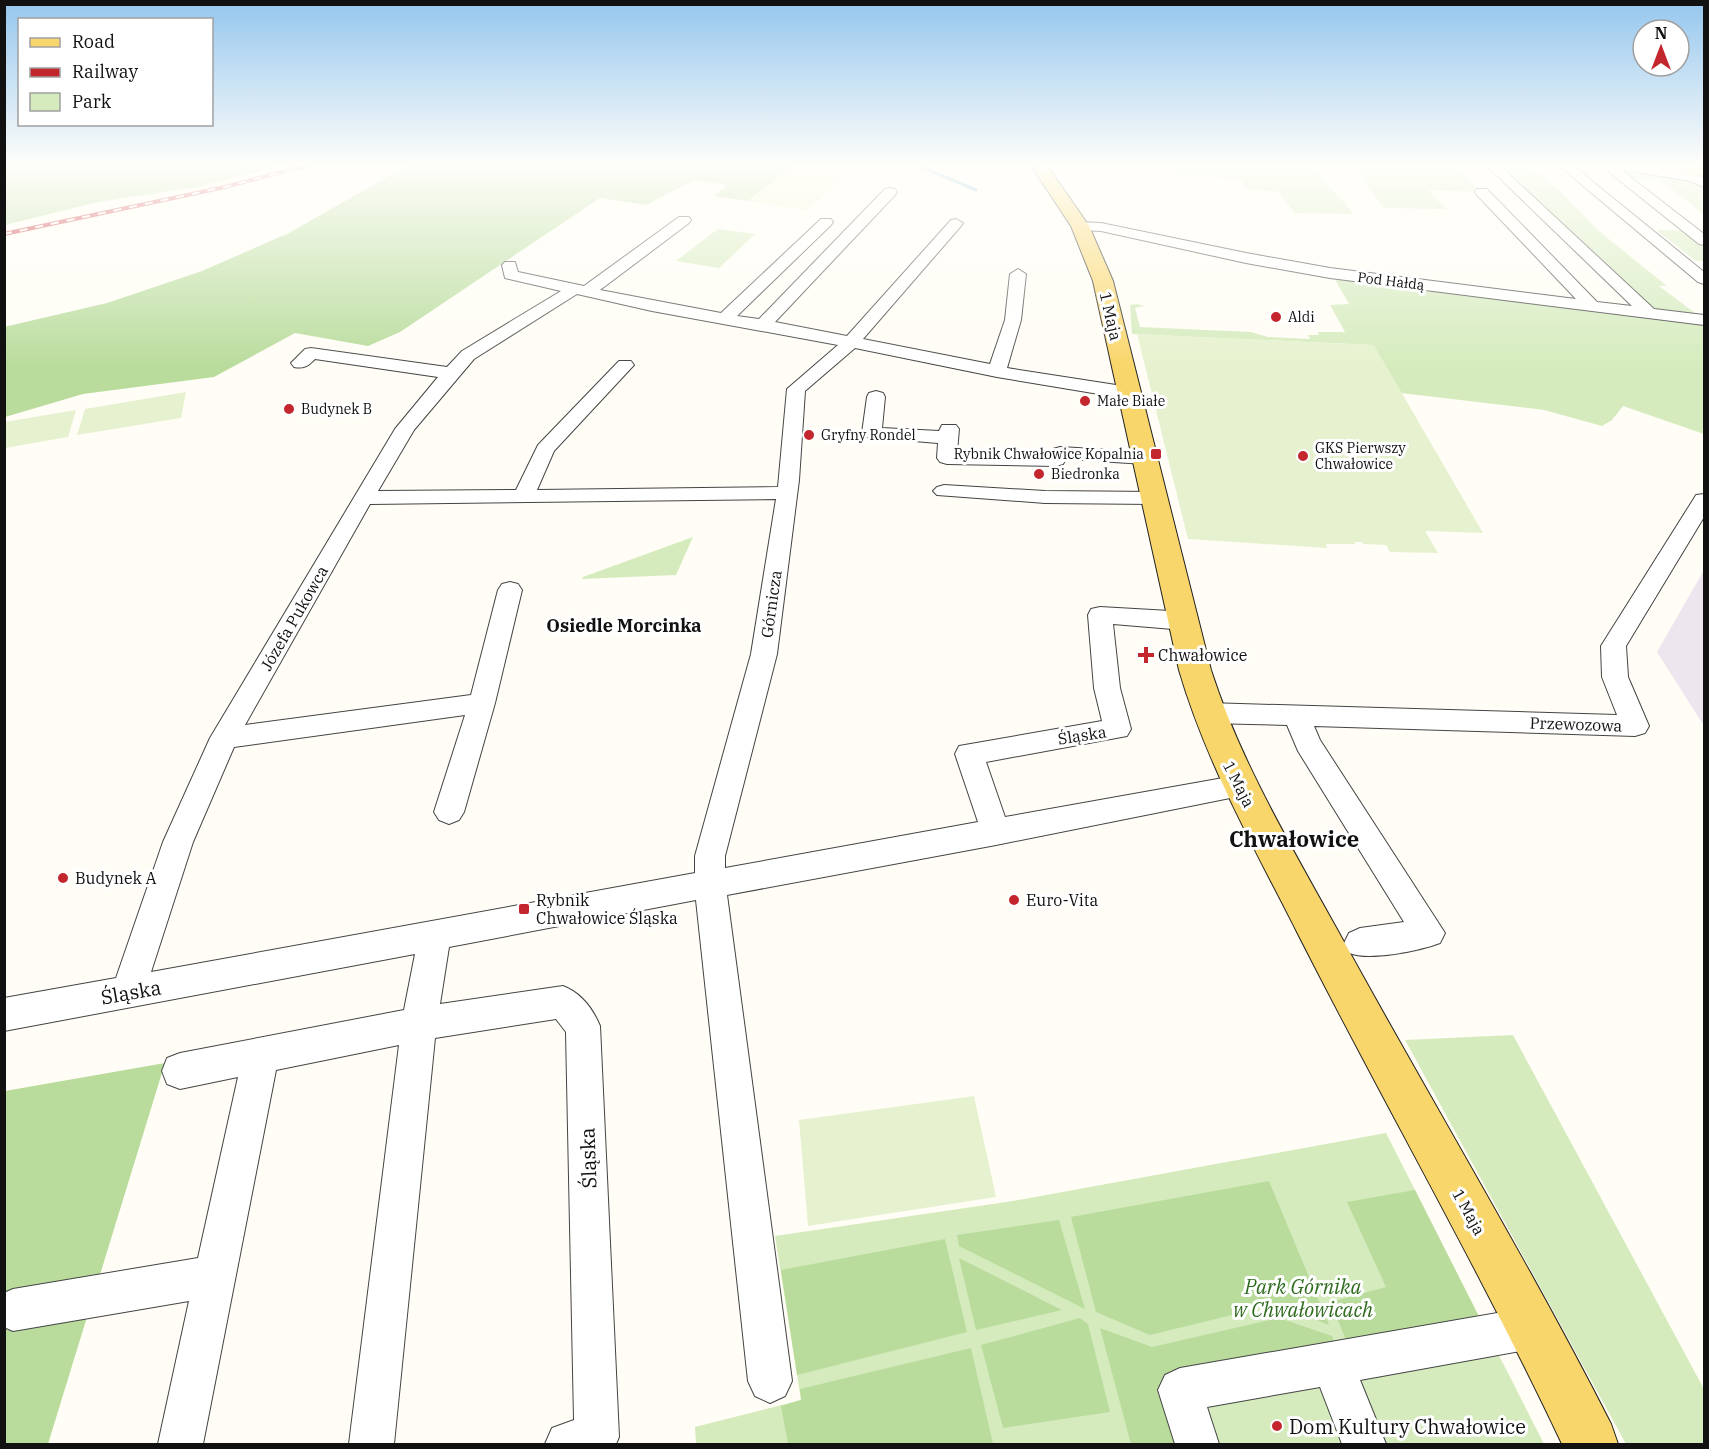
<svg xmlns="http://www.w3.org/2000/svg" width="1709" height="1449" viewBox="0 0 1709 1449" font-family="'IBM Plex Serif',serif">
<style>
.industrial{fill:#eee6ef}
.farmland{fill:#f6f3d4}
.green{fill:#d5ebbd}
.forest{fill:#b9dc9c}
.pitch{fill:#e6f2cf}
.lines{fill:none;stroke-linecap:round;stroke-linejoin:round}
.stream{stroke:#3f96cf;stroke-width:3}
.minor-casing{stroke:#444;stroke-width:2}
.major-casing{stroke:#222;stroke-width:2}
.minor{fill:#fff;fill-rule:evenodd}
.major{fill:#f9d66b;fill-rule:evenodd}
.rail-casing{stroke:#c4262e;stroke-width:4}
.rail{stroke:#fff;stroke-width:2;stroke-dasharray:8;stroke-linecap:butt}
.poi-dot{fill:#c4262e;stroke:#fff;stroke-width:2}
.labels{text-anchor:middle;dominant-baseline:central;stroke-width:6;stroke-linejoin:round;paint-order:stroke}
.far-street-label{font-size:14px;fill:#111;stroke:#fff}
.far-poi-label{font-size:14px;fill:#111;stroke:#fff;text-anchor:start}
.street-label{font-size:16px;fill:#111;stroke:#fff}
.poi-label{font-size:16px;fill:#111;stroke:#fff;text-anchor:start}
.neighbourhood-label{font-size:18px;font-weight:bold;fill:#111;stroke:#fff}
.near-street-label{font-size:20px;fill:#111;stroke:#fff}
.near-park-label{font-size:20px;font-style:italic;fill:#2f6b1f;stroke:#fff}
.near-poi-label{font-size:20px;fill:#111;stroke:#fff;text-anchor:start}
.district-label{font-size:22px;font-weight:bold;fill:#111;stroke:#fff}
</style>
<rect width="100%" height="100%" fill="#fffdf5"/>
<path class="industrial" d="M 1704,570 L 1704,726 L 1657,652 Z"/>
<path class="farmland" d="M 794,164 L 862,164 L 806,210 L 748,201 Z"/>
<path class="green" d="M 1172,164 L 1310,164 L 1354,214 L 1295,213 L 1279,192 L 1247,189 L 1240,178 L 1178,176 Z
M 1351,164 L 1454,165 L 1482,192 L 1428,190 L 1446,209 L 1384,208 Z
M 1493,164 L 1527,164 L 1555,186 L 1600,232 L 1667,286 L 1659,286 L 1695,313 L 1654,309 L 1572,232 Z
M 1607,164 L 1700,180 L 1697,177 L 1617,164 L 1643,164 L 1704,175 L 1704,214 L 1661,181 L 1630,179 Z
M 718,229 L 755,234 L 719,268 L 676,261 Z
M 1657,230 L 1704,231 L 1704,261 L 1696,261 Z
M 1333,276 L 1704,323 L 1704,434 L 1623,406 L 1612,420 L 1602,426 L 1544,410 L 1401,393 L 1373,345 L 1132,334 L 1130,305 L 1137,304 L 1144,306 L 1135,308 L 1140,327 L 1251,332 L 1268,337 L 1310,339 L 1308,335 L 1319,335 L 1318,332 L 1345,332 L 1330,305 L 1349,304 Z
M 693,537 L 676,575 L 582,579 L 583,577 Z
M 1513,1035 L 1704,1389 L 1704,1444 L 1626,1444 L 1405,1040 Z
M 1386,1133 L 1544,1444 L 696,1444 L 695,1427 L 801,1400 L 775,1236 L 1013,1201 Z"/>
<path class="forest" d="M 4,164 L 290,164 L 198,187 L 98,202 L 5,225 Z
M 410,164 L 794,164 L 748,201 L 714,196 L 727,185 L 694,180 L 646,205 L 600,198 L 400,332 L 368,346 L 295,333 L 214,377 L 83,394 L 5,417 L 4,327 L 107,303 L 202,271 L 289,233 Z
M 165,1063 L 48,1444 L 5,1444 L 5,1091 Z
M 1269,1181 L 1329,1325 L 1277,1304 L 1150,1335 L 1096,1312 L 1071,1217 Z
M 1415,1190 L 1485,1329 L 1350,1349 L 1330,1302 L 1386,1287 L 1347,1202 Z
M 1059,1220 L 1085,1309 L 959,1246 L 957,1235 Z
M 945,1239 L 967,1332 L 797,1375 L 781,1270 Z
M 959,1258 L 1062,1310 L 976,1330 Z
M 1080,1318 L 1088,1324 L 1110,1412 L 1003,1428 L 981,1345 Z
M 1279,1318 L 1332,1336 L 1338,1354 L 1172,1386 L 1190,1444 L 1131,1444 L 1100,1328 L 1152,1347 Z
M 971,1348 L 993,1444 L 788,1444 L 781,1406 L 801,1400 L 800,1389 Z"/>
<path class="pitch" d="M 1137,334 L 1374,345 L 1483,533 L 1425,531 L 1438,553 L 1390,552 L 1386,545 L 1363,544 L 1362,542 L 1355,542 L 1355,544 L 1326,544 L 1327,548 L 1188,539 Z
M 186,392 L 181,418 L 77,435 L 85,409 Z
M 76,410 L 68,437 L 5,448 L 5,422 Z
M 974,1096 L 996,1197 L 808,1226 L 799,1120 Z"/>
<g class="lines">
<path class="stream" d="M 915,164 L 976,190"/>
<defs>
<path id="minor" d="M 1485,164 L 1498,164 L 1654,309 L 1704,315 L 1704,325 L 1330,278 L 1246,263 L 1101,231 L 1080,230 L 1073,226 L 1080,222 L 1101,223 L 1246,253 L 1330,268 L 1576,299 L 1477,195 L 1475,192 L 1477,189 L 1487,189 L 1597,302 L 1632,306 Z
M 1557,164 L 1571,164 L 1704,272 L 1704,284 L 1698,282 Z
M 1599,164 C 1631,164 1675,165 1704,178 L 1704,187 L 1690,181 L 1620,169 L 1704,234 L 1704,245 L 1699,244 Z
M 890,188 L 895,189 L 897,192 L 895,195 L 775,322 L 847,336 L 951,220 L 956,219 L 963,223 L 961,226 L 863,339 L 990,364 L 1005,320 L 1010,274 L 1018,269 L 1026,274 L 1021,320 L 1007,368 L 1129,387 L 1136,389 L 1138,393 L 1136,397 L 1129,399 L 997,377 L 855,348 L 805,391 L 799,480 L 777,654 L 725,856 L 725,868 L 978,822 L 955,754 L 959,746 L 1102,721 L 1094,688 L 1088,615 L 1091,609 L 1100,607 L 1170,611 L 1194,616 L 1197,622 L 1194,628 L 1185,630 L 1113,624 L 1120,688 L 1131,729 L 1127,736 L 986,762 L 1005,817 L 1240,775 L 1250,778 L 1254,786 L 1250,794 L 996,845 L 727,895 L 792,1381 L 785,1396 L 770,1403 L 755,1396 L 748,1381 L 696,900 L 449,947 L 440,1004 L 563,986 C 581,993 593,1009 600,1026 L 619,1437 L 616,1444 L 545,1444 L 552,1428 L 574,1420 L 566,1032 L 556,1019 L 435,1038 L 394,1444 L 349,1444 L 399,1045 L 276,1070 L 203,1444 L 158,1444 L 189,1301 L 13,1331 L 4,1327 L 4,1293 L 13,1289 L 198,1258 L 238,1077 L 180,1089 L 167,1084 L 162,1071 L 167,1058 L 180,1053 L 404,1010 L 415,954 L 4,1031 L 4,998 L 116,978 L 163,842 L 210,738 L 395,429 L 438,377 L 315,359 C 308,366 304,369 294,367 L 291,363 L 305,349 L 311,348 L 447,367 L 462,351 L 561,291 L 505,278 L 502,265 L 505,262 L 515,262 L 518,272 L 584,286 L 679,217 L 689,217 L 691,220 L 689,223 L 600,290 L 721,313 L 821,219 L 831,219 L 833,222 L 831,225 L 737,316 L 759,319 L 885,189 ZM 577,294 L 652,311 L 838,345 L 787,389 L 778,487 L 537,490 L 554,451 L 634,365 L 631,361 L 619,361 L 538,445 L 516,490 L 378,491 L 414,430 L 474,359 ZM 776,499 L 751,654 L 695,856 L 695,873 L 151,972 L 193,842 L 234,747 L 465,715 L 434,812 L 439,820 L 449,824 L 459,820 L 464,812 L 495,703 L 522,590 L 518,584 L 510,582 L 502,584 L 498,590 L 471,695 L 245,725 L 370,504 Z
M 876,391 L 883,393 L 885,397 L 882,428 L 939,431 L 942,425 L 956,425 L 959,429 L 957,452 L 1049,454 L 1053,449 L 1060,447 L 1145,452 L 1152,454 L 1155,458 L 1152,462 L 1145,464 L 1066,459 L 1063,464 L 1056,466 L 947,464 L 940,462 L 937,458 L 938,443 L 865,437 L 862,433 L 867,397 L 869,393 Z
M 944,485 L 1045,491 L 1155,492 L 1163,493 L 1166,498 L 1163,503 L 1155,504 L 1045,503 L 937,495 L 933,491 L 937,487 Z
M 1704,494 L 1704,517 L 1626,646 L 1628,677 L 1649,726 L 1645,733 L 1635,736 L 1314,726 L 1320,740 L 1445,933 L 1440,943 C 1419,951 1369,961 1349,953 L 1344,943 L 1349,933 L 1360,928 L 1404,922 L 1298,751 L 1287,725 L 1208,723 L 1199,720 L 1195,713 L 1199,706 L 1208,703 L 1617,715 L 1602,677 L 1601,646 L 1693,500 L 1696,495 Z
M 1532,1307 L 1547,1313 L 1553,1328 L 1547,1343 L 1532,1349 L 1360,1380 L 1386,1444 L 1342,1444 L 1320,1387 L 1207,1407 L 1219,1444 L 1175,1444 L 1158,1390 L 1165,1375 L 1180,1368 Z"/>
<path id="major" d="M 1030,164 L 1046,164 L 1089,226 L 1113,281 L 1211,670 C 1241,763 1291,846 1338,931 C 1428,1096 1526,1257 1611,1424 L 1618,1444 L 1562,1444 C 1480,1270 1383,1102 1296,930 C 1253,845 1206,762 1179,670 L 1093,281 L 1071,226 Z
M 1654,164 L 1689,164 L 1704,166 L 1704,176 L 1662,169 Z"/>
</defs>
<use href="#minor" class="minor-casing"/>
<use href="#major" class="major-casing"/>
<use href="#minor" class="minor"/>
<use href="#major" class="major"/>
<defs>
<path id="rail" d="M 4,234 L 225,187 L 312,164"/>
</defs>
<use href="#rail" class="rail-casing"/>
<use href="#rail" class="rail"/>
</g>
<linearGradient id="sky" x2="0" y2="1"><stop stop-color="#95c6ee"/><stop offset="0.45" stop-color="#fffefa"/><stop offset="1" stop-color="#fffefa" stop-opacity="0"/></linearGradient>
<rect width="1709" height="367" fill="url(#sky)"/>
<g class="poi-dot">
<circle cx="1276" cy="317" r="6"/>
<circle cx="1085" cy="401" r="6"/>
<circle cx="289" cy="409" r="6"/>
<circle cx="809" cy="435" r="6"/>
<rect x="1150" y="448" width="12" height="12" rx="3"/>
<circle cx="1303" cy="456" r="6"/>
<circle cx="1039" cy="474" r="6"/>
<path d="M1143 646h6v6h6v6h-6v6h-6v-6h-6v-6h6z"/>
<circle cx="63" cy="878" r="6"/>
<circle cx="1014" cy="900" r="6"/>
<rect x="518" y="903" width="12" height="12" rx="3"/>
<circle cx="1277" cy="1426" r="6"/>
</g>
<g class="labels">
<g class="far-street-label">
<text transform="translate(1391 281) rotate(7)">Pod Hałdą</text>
</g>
<g class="far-poi-label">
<text x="1288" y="317">Aldi</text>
<text x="1097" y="401">Małe Białe</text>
<text x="301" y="409">Budynek B</text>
<text x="821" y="435">Gryfny Rondel</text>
<text x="1315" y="448">GKS Pierwszy<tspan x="1315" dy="16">Chwałowice</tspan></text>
<text x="1144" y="454" text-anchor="end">Rybnik Chwałowice Kopalnia</text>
<text x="1051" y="474">Biedronka</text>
</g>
<g class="street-label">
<text transform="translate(1111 316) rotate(77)">1 Maja</text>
<text transform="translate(771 604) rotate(-82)">Górnicza</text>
<text transform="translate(294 618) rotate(-60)">Józefa Pukowca</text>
<text transform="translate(1576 724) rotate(2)">Przewozowa</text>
<text transform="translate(1082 735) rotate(-9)">Śląska</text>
<text transform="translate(1239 784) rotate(63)">1 Maja</text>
<text transform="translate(1469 1212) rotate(61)">1 Maja</text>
</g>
<g class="poi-label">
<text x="1158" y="655">Chwałowice</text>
<text x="75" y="878">Budynek A</text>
<text x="536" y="900">Rybnik<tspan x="536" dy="18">Chwałowice Śląska</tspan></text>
<text x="1026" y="900">Euro-Vita</text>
</g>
<g class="neighbourhood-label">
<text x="624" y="625">Osiedle Morcinka</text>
</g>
<g class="near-street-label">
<text transform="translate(131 992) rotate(-10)">Śląska</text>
<text transform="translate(588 1158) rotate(-92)">Śląska</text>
</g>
<g class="near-park-label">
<text x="1303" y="1286">Park Górnika<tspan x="1303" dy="23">w Chwałowicach</tspan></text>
</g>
<g class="near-poi-label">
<text x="1289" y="1426">Dom Kultury Chwałowice</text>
</g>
<g class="district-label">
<text x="1294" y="838">Chwałowice</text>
</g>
</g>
<rect width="1709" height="1449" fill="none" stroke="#111111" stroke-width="12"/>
<rect x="18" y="18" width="195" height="108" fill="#ffffff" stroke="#a0a0a0" stroke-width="1.5"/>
<rect x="30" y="38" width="30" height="9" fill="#f9d66b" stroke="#a0a0a0" stroke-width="1.5"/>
<text x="72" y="48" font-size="18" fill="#111111">Road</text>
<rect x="30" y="68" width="30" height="9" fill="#c4262e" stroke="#a0a0a0" stroke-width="1.5"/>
<text x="72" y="78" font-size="18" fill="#111111">Railway</text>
<rect x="30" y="93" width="30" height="18" fill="#d5ebbd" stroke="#a0a0a0" stroke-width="1.5"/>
<text x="72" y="108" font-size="18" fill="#111111">Park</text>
<g transform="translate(1661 48)"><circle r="28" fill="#ffffff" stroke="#a0a0a0" stroke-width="1.5"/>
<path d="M0-4.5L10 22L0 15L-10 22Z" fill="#c4262e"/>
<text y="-9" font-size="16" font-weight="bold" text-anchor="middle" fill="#111111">N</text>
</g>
</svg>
